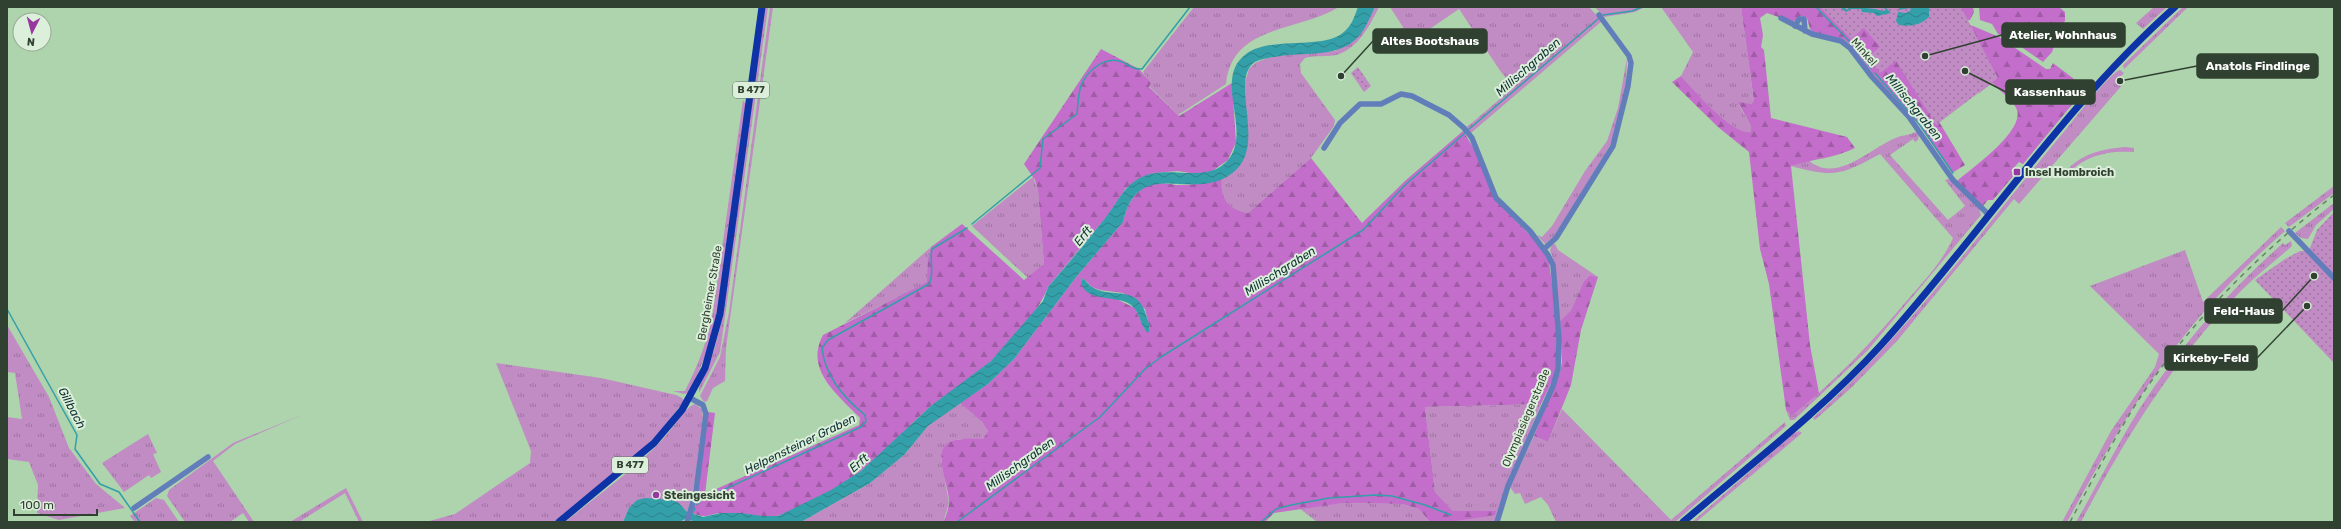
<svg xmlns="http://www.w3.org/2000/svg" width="2341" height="529" viewBox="0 0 2341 529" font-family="Rubik,sans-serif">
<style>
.grass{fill:url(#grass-tufts)}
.forest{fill:url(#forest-firs);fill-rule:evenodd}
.park{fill:url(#park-dots)}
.water{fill:url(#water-waves)}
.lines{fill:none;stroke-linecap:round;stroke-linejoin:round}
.stream{stroke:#339fa9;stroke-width:1.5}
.minor{stroke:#617eba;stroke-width:5.5}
.major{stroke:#0d33a6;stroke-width:7}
.rail{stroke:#678167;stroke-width:1.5;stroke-dasharray:5 5;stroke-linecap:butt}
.poi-dot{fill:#9737a0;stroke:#dbefda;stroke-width:1.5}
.labels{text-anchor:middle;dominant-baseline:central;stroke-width:4;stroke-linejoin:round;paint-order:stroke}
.shield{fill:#dbefda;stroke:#647564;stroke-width:1}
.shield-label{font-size:10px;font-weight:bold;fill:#314131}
.street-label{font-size:11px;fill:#314131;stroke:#dbefda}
.poi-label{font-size:11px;font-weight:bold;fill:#314131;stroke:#dbefda;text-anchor:start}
.water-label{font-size:12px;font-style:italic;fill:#0f3033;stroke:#dbefda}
.leader{fill:none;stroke:#314131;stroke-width:1.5}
.callout-dot{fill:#314131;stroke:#dbefda;stroke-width:1.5}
.callout{fill:#314131;stroke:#314131;stroke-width:1.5}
.callout-label{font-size:12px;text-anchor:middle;font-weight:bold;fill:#fff}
</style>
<defs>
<pattern id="grass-tufts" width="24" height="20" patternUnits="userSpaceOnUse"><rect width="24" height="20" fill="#c18bc4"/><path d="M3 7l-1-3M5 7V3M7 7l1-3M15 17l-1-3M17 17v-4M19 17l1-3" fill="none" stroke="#9d73a0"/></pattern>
<pattern id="forest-firs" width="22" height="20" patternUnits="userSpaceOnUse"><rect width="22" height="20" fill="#c36eca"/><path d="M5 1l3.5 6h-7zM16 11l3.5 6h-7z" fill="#9f5ca5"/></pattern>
<pattern id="park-dots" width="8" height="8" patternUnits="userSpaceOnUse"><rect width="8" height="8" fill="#c18bc4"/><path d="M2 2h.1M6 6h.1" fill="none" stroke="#9d73a0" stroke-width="1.8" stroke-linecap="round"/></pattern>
<pattern id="water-waves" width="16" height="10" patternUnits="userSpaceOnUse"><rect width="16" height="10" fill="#339fa9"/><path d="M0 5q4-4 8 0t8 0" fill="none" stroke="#2c838a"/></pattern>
</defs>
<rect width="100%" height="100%" fill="#add4ac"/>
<path class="grass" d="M 764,7 L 768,7 L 720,352 L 699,393 L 699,388 L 714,351 L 723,315 Z
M 770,7 L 773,7 L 726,348 L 725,381 L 713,388 L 707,401 L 704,402 L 700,396 L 720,357 L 729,312 Z
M 1194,7 L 1339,7 C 1299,32 1232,24 1226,84 L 1178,115 L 1149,86 L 1150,83 L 1143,72 Z
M 1375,7 L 1379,7 C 1370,25 1358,49 1336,55 C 1326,57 1315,55 1305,58 L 1300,64 L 1301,73 L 1335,120 L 1334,126 L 1311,158 L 1248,213 C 1228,209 1220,198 1222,179 L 1229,175 L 1245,96 L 1245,82 L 1249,69 L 1255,63 L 1267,58 L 1291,54 L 1335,51 L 1358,37 Z
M 1390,7 L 1589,7 L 1602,21 L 1471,133 L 1467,127 L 1514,87 L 1501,72 L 1459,9 L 1412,41 Z
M 1595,7 L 1645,7 L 1635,12 L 1604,17 Z
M 1661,7 L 1741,7 L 1754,102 L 1751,104 L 1739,105 L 1751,126 L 1751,132 C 1732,135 1693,89 1681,76 L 1693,52 Z
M 2154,7 L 2167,7 L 2143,29 L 2136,23 Z
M 2183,7 L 2188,7 L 2124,69 L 2123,65 Z
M 1627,58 L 1626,86 L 1613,140 L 1556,235 L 1545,244 L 1537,235 L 1542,237 L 1552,226 L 1585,171 L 1607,141 L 1618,108 Z
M 2120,70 L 2124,73 L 2115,82 L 2122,81 L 2124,83 L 2019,204 L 2014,199 L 1897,341 L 1852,387 L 1815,420 L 1813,418 C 1909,332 1984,227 2067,128 C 2075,118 2111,72 2120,70 Z
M 743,100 L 746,105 L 717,313 L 708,349 L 690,392 L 684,394 L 673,391 L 685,391 C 698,365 708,340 713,312 Z
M 1915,132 L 1919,133 L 1918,140 L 1915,142 L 1913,139 L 1890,155 L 1948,220 L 1965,206 L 1945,180 L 1949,179 L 1979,208 L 1981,215 L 1868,350 L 1794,420 L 1790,420 L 1786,410 L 1792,416 C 1837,379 1873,341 1910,297 C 1926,279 1944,259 1953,238 L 1880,154 C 1841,175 1835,178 1791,166 L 1808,160 C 1838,186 1872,145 1901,136 C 1906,135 1910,135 1915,132 Z
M 2125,147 L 2134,148 L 2134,152 C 2106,150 2084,156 2064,177 L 2063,176 C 2077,154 2102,149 2125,147 Z
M 1033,177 L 1038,191 L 1044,264 L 1028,278 L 972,226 Z
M 2334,186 L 2334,193 L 2289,227 L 2285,223 Z
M 2334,203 L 2334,209 L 2316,225 L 2308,239 L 2301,238 L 2295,233 Z
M 2281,227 L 2285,231 C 2184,318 2130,406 2067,522 L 2062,522 L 2111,431 L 2155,367 L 2159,354 L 2090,286 L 2185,250 L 2203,302 Z
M 2291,241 L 2292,246 C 2273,263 2254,277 2237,295 C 2173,361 2124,440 2081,522 L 2076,522 C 2098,484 2117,445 2140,408 C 2180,346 2228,292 2283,243 L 2285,245 Z
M 1555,244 L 1558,250 L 1598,277 L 1590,275 L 1584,281 L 1571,310 L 1560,321 L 1553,259 L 1550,250 L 1552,245 Z
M 931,247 L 928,258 L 928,282 L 845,323 Z
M 7,325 L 49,397 L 69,448 L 96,484 L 125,508 L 59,520 L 37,513 L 38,485 L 29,462 L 7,459 L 7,417 L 22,419 L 15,373 L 7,372 Z
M 496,363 L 601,378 L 676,395 L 682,398 L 684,401 L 662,430 L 628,463 L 555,522 L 426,522 L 455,514 L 530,463 L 531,451 Z
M 960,403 L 982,422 L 988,431 L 983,439 L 959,439 L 950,442 L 941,459 L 949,503 L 943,522 L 801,522 L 870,483 L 904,455 L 928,426 Z
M 695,404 L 702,409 L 703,418 L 694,486 L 687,512 L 679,503 L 629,508 L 623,522 L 565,522 C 598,495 634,470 663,439 C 671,431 686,406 695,404 Z
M 1541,404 L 1507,486 L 1496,522 L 1449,522 L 1496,511 L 1453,511 L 1435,492 L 1425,407 Z
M 1562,409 L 1671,520 L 1785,422 L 1786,426 L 1675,522 L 1556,522 L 1548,505 L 1541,497 L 1525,504 L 1520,493 L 1515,494 L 1510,487 L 1534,436 L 1548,442 Z
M 304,414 L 235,444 L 213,461 L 254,522 L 249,522 L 243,513 L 230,522 L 185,522 L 167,496 L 169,490 L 233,443 Z
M 1799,431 L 1802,433 L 1696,522 L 1692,522 L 1794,433 Z
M 148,434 L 157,453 L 153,454 L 161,472 L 151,478 L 149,475 L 124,492 L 102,463 Z
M 346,488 L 363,522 L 359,522 L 345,493 L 299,522 L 290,522 Z
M 156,498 L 164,500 L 179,522 L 135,522 L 130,516 Z
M 1343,503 L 1402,504 L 1419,509 L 1430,522 L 1317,522 L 1299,508 Z"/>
<path class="forest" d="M 1741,7 L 1973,7 L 1974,12 L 1970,20 L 1947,21 L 1973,26 L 1999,37 L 2046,69 L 2050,69 L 2053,63 L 2074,79 L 2075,101 L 2023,164 L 2019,162 L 2011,171 L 2015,174 L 1993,200 L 1988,200 L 1983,206 L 1957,181 C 1972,168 2024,132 2017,110 C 2014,101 1999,90 1992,83 L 1979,93 L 1973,78 L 1926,100 L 1965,165 L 1952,173 L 1919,125 L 1874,75 L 1851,45 L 1843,39 L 1813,32 L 1810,29 L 1807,18 L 1801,16 L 1793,22 L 1767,13 L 1760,18 L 1763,35 L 1761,47 L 1764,50 L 1771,118 L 1847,137 L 1855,148 C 1836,158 1812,159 1791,166 L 1810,345 L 1819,393 L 1792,416 L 1786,410 L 1769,284 L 1760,249 L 1749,152 L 1718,127 L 1672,82 L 1681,76 C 1693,89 1732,135 1751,132 L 1751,126 L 1738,102 L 1751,104 L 1754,101 Z
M 1979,7 L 2059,7 L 2065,12 L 2065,21 L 2054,34 L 2057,38 L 2052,52 L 2043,62 L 2014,42 L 2008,41 L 1998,34 L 1992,24 L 1980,20 Z
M 1101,49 L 1139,69 L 1151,83 L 1149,87 L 1179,116 L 1232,83 L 1236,142 L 1228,160 L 1211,172 L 1196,174 L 1178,171 L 1154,173 L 1126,188 L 1108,215 L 1048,287 C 1036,318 1001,354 975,375 C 961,386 945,395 931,406 C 907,427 887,450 862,470 C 840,489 808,505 780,515 C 763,521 741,512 723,513 C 708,513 710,520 692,513 L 699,486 L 708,412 L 715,413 L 705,494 L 859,425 L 860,418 C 838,395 804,370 823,335 L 927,282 L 928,258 L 931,247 L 962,224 L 1024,280 L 1044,264 L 1038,191 L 1035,180 L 1024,164 Z
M 1463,131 L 1478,155 L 1494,199 L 1538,243 L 1549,262 L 1557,322 L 1557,363 L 1553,379 L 1541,404 L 1425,407 L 1435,492 L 1453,511 L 1496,511 L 1495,515 L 1449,522 L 1430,522 L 1419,509 L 1402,504 L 1343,503 L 1274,513 L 1265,522 L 943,522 C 946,517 948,510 949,504 C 951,488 929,449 952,441 C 962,438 973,439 983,439 L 988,431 L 982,422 L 960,403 L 988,384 L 1014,359 L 1077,276 L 1123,222 C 1127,203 1138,184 1160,183 C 1165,183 1170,184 1176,185 C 1191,185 1207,183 1222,179 C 1220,198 1228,209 1248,213 L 1311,158 L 1362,223 L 1406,180 ZM 1083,278 L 1092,287 L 1100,290 L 1123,293 L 1145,309 L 1150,329 L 1145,330 L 1135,308 L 1081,282 Z
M 1590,275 L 1598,277 L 1581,330 L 1571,385 L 1548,442 L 1534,436 L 1560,372 L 1562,362 L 1560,321 L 1571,310 L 1584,281 Z"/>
<path class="park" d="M 1820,7 L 1961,7 L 1998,78 L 1936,125 L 1896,61 L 1880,73 L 1868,57 L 1880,47 L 1864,28 L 1851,39 Z
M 1358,67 L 1371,86 L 1364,92 L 1351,73 Z
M 2334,212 L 2334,363 L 2255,280 L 2285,259 L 2300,251 L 2305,251 L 2310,248 L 2317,230 Z"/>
<path class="water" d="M 1358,7 L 1375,7 C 1370,17 1366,28 1359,36 C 1340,58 1307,52 1281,56 C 1273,57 1263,58 1255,62 C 1229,79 1265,140 1237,169 C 1198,208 1139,151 1123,222 L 1077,276 L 1014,359 L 988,384 L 928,426 L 904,455 L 870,483 L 801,522 L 697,522 L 685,519 L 680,522 L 623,522 L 629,508 L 637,500 L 645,498 L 672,500 L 679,503 L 687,512 L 703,517 L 721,513 L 741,513 L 762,516 L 778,516 L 831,490 L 861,471 L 932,405 L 991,361 L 1043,301 L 1048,287 C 1068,264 1087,241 1106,217 C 1118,202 1124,185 1142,177 C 1169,164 1207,185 1228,160 C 1253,131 1212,79 1246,54 C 1272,35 1325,51 1345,31 C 1352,25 1355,15 1358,7 Z
M 1834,7 L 1844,7 L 1847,10 L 1849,7 C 1859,7 1873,8 1883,11 L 1886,10 L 1883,7 L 1885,7 L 1891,13 L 1877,16 L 1874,13 L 1862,12 L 1861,9 L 1851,9 L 1846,12 L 1841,8 Z
M 1899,7 L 1929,7 L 1929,17 C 1920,25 1911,27 1899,25 L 1896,21 L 1898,12 L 1906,13 L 1911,10 L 1910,8 L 1899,10 Z
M 1083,278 C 1086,281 1089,285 1092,287 C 1112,300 1138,282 1147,318 C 1149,323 1151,328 1148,333 C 1139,325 1141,310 1128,303 C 1114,296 1084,301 1081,282 Z"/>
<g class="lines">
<path class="stream" d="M 1816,7 L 1854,46 L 1871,68
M 1603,15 L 1632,11 L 1642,7
M 1875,73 L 1920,125 L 1953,173
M 1468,130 L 1598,19
M 972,224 L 1040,168 L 1043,139 L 1077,114 C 1078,105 1078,94 1081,86 C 1086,72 1103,57 1119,61 C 1128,63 1131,70 1142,69 L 1190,7
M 7,309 L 77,435 L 75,449 L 100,484 L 119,492 L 140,522
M 697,505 L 701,500 L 861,427 L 866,421 L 865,415 C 843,397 825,376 822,348 L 828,340 L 929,284 C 935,273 929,260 932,249 L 967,228
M 692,515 L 695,508
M 957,522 L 1100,417 L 1145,369 L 1161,357 L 1363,230 L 1405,185 L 1465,133
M 1261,522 L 1276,509 L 1291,505 L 1329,498 L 1375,495 L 1392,496 L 1425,505 L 1451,515"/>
<path class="minor" d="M 1781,18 L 1812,34 L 1841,41 L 1850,48 L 1872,77 L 1909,117 L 1953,180 L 1989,215
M 1795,26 L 1799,19 L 1804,19 L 1805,31
M 1324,148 L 1340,123 L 1360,104 L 1381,104 L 1401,94 L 1412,96 L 1449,115 L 1464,128 L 1472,138 L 1496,198 L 1530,231 L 1548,255 L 1553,265 L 1559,339 L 1558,369 L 1553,386 L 1508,486 L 1497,522
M 2289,231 L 2334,278
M 1544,249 L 1556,238 L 1613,146 L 1628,86 L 1631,63 L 1629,56 L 1599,15
M 134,508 L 208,457
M 687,522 L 696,491 L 706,414 L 703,405 L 690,398"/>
<path class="major" d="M 559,522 L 654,443 L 682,410 L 705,368 L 720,314 L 762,7
M 1683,522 C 1750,465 1822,410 1881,345 C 1981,234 2063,107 2175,7"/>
<path class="rail" d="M 2070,522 C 2093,479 2116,434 2143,393 C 2196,316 2261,252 2334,195"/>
</g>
<g class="poi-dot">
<rect x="2013" y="168" width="8" height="8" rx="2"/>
<circle cx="656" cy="495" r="4"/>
</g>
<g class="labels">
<g class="shield">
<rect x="733" y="82" width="36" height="16" rx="3"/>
<rect x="612" y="457" width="36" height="16" rx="3"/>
</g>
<g class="shield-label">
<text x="751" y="90">B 477</text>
<text x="630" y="465">B 477</text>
</g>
<g class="street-label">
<text transform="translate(1864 52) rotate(49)">Minkel</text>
<text transform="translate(710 293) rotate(-80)">Bergheimer Straße</text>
<text transform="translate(1526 418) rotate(-67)">Olympiasiegerstraße</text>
</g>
<g class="poi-label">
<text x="2025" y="172">Insel Hombroich</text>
<text x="664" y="495">Steingesicht</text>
</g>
<g class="water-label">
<text transform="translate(1528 67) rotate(-41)">Millischgraben</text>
<text transform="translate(1914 107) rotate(51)">Millischgraben</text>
<text transform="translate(1083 236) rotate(-51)">Erft</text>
<text transform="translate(1280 271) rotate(-32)">Millischgraben</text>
<text transform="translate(72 408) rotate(62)">Gillbach</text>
<text transform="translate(800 444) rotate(-26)">Helpensteiner Graben</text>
<text transform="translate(859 463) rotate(-40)">Erft</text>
<text transform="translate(1020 464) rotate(-36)">Millischgraben</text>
</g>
</g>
<path class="leader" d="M1925 56L2002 35M1341 76L1373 41M2120 81L2197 66M1965 71L2006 92M2314 276L2282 311M2307 306L2257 358"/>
<g class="callout-dot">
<circle cx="1925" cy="56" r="4"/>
<circle cx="1341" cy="76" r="4"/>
<circle cx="2120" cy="81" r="4"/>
<circle cx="1965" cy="71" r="4"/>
<circle cx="2314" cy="276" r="4"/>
<circle cx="2307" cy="306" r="4"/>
</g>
<g class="callout">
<rect x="2002" y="23" width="123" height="24" rx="4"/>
<rect x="1373" y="29" width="114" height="24" rx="4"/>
<rect x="2197" y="54" width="121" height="24" rx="4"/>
<rect x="2006" y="80" width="89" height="24" rx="4"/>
<rect x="2205" y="299" width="77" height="24" rx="4"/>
<rect x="2165" y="346" width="92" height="24" rx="4"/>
</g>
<g class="callout-label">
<text x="2063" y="39">Atelier, Wohnhaus</text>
<text x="1430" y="45">Altes Bootshaus</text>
<text x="2258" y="70">Anatols Findlinge</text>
<text x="2050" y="96">Kassenhaus</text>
<text x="2244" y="315">Feld-Haus</text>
<text x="2211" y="362">Kirkeby-Feld</text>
</g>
<rect width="2341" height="529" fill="none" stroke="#314131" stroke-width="16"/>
<g transform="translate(32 32) rotate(186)"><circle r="19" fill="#dbefda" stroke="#97a996"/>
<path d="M0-3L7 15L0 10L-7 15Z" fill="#9737a0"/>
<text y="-6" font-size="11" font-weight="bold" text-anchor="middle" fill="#314131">N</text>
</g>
<path d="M14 509v6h83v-6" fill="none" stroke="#314131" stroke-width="2"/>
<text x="20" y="509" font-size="12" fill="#314131" stroke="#dbefda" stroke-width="3" paint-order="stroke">100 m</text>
</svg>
